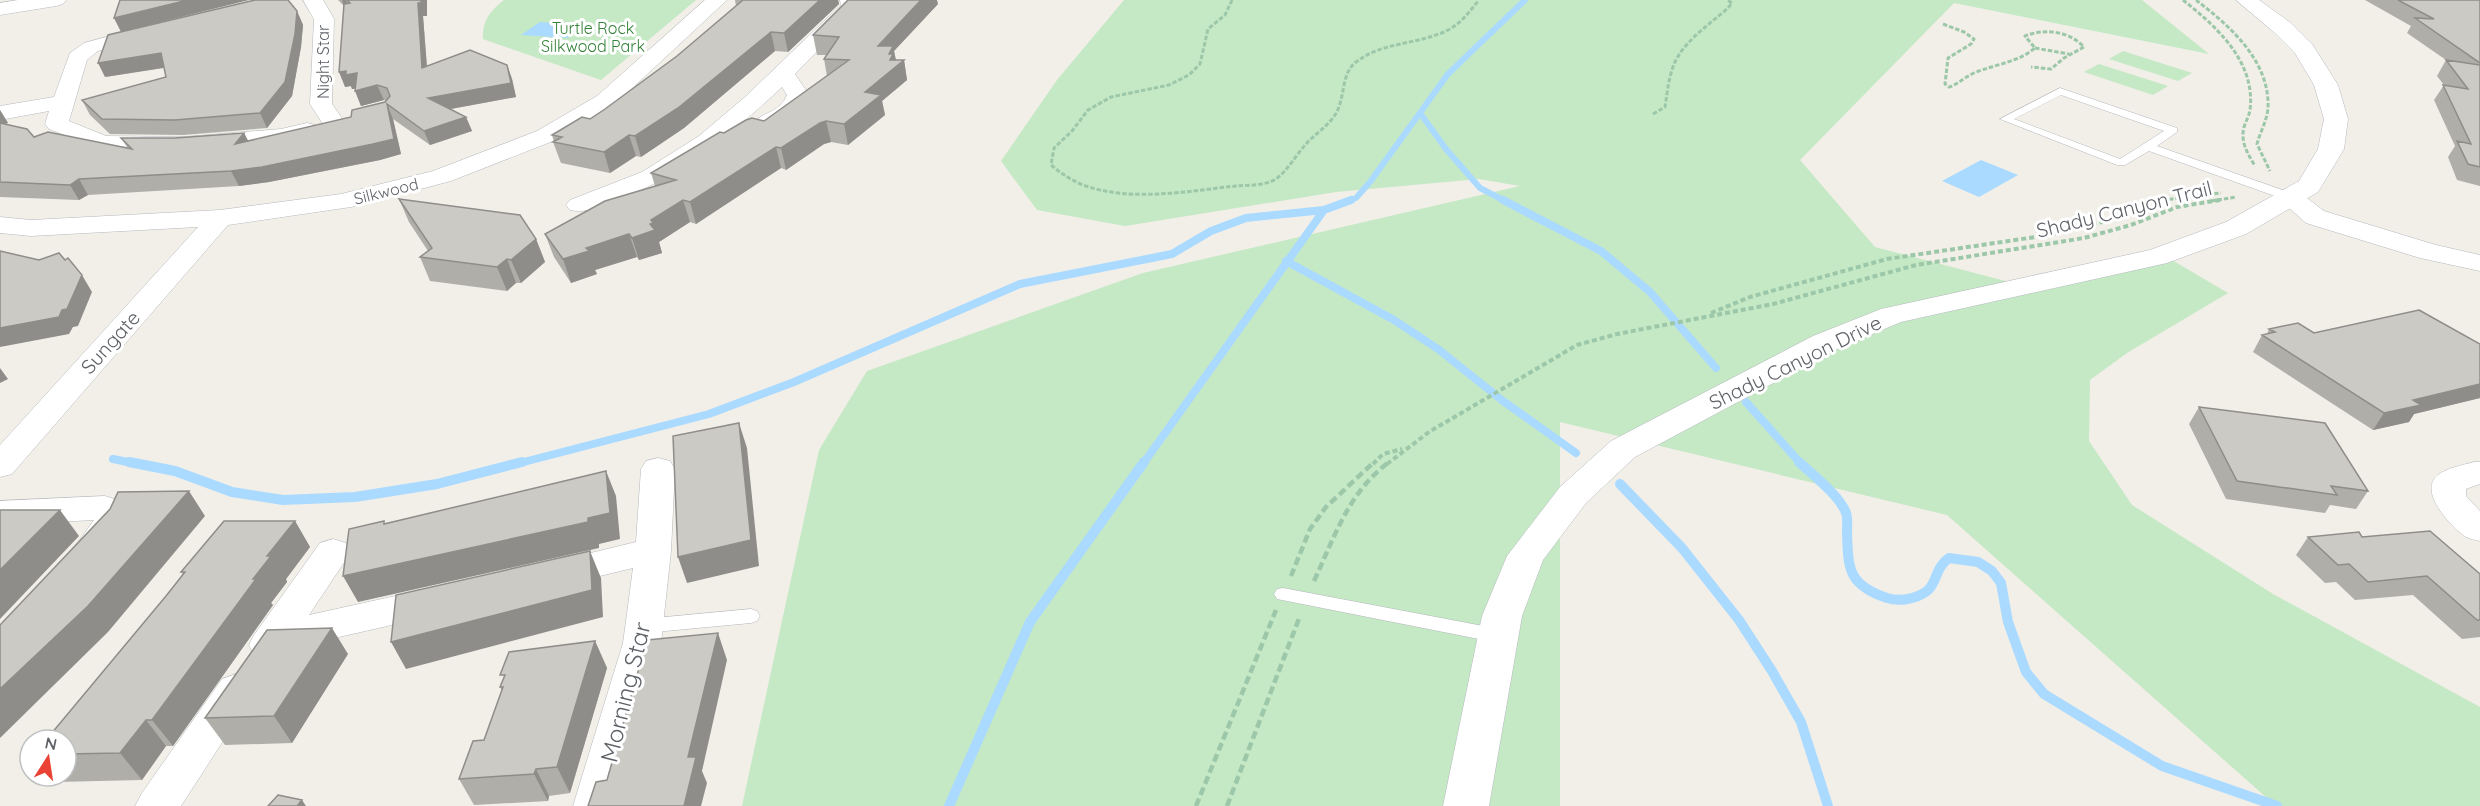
<svg xmlns="http://www.w3.org/2000/svg" width="2480" height="806" viewBox="0 0 2480 806" font-family="Quicksand,sans-serif">
<style>
.green{fill:#c5e8c5}
.water{fill:#aadaff}
.lines{fill:none;stroke-linecap:round;stroke-linejoin:round}
.stream-far2{stroke:#aadaff;stroke-width:6}
.stream-far1{stroke:#aadaff;stroke-width:8}
.stream{stroke:#aadaff;stroke-width:10}
.lane-casing{stroke:#b5b8bc;stroke-width:1}
.street-casing{stroke:#b5b8bc;stroke-width:1}
.secondary-casing{stroke:#b6babf;stroke-width:1}
.path-far2{stroke:#9cc7a9;stroke-width:3;stroke-dasharray:4.5 2;stroke-linecap:butt}
.path-far1{stroke:#9cc7a9;stroke-width:4;stroke-dasharray:5 3;stroke-linecap:butt}
.path{stroke:#9cc7a9;stroke-width:4.5;stroke-dasharray:8 4;stroke-linecap:butt}
.lane{fill:#fff;fill-rule:evenodd}
.street{fill:#fff;fill-rule:evenodd}
.secondary{fill:#fff;fill-rule:evenodd}
.wall{fill:#afaea9}
.shaded-wall{fill:#8f8d8a}
.building{fill:#cccac5;stroke:#8f8d8a;stroke-width:1.5}
.labels{text-anchor:middle;dominant-baseline:central;stroke-width:6;stroke-linejoin:round;paint-order:stroke}
.far-park-label{font-size:16px;fill:#348238;stroke:#fff}
.far-street-label{font-size:16px;fill:#5f6368;stroke:#fff}
.street-label{font-size:20px;fill:#5f6368;stroke:#fff}
.near-street-label{font-size:24px;fill:#5f6368;stroke:#fff}
</style>
<rect width="100%" height="100%" fill="#f1efe8"/>
<path class="green" d="M 504,0 L 696,0 L 601,80 L 483,39 C 482,21 490,11 504,0 Z
M 1124,0 L 2142,0 L 2209,54 L 1954,3 L 1800,160 L 1875,247 L 2021,285 L 2165,256 L 2228,293 L 2127,353 L 2090,380 L 2089,441 L 2132,505 L 2273,594 L 2480,707 L 2480,806 L 2276,806 L 1947,515 L 1560,422 L 1560,806 L 742,806 L 819,450 L 867,371 L 1143,273 L 1520,186 L 1479,179 L 1336,192 L 1125,226 L 1037,210 L 1001,161 L 1057,80 Z
M 2123,51 L 2192,73 L 2178,81 L 2109,59 Z
M 2099,64 L 2168,86 L 2153,95 L 2084,72 Z"/>
<path class="water" d="M 540,22 L 584,25 L 568,38 L 521,35 Z
M 1981,160 L 2018,175 L 1979,197 L 1942,181 Z"/>
<g class="lines">
<path class="stream-far2" d="M 1420,113 L 1446,149 L 1480,188 L 1505,201
M 1347,201 L 1356,198 L 1370,182 L 1448,74 L 1525,0"/>
<path class="stream-far1" d="M 1503,200 L 1601,251 L 1650,292 L 1716,368
M 1286,261 L 1394,320 L 1438,349 L 1503,401 L 1576,453
M 1746,402 L 1801,464
M 113,459 L 137,464
M 516,464 L 709,414 L 794,382 L 1020,284 L 1172,254 L 1211,231 L 1246,218 L 1324,210 L 1351,200
M 1143,464 L 1324,210"/>
<path class="stream" d="M 129,462 L 175,471 L 232,492 L 283,500 L 355,497 L 437,484 L 522,462
M 1799,462 C 1812,474 1840,496 1846,513 C 1848,518 1847,526 1847,531 C 1848,569 1848,585 1887,598 C 1900,602 1916,599 1927,591 C 1937,584 1935,567 1949,558 L 1978,562 L 1992,571 L 2001,583 L 2008,622 L 2026,672 L 2044,694 L 2162,766 L 2277,806
M 1620,484 L 1682,548 L 1739,620 L 1772,671 L 1801,722 L 1828,806
M 949,806 L 1030,622 L 1144,462"/>
<defs>
<path id="lane" d="M 2060,88 L 2177,128 L 2177,132 L 2157,146 L 2294,194 L 2296,197 L 2294,200 L 2286,200 L 2149,151 L 2125,165 L 2117,165 L 2000,119 ZM 2061,95 L 2164,131 L 2120,159 L 2014,119 Z
M 1283,588 L 1499,629 L 1505,631 L 1508,636 L 1505,641 L 1499,643 L 1277,599 L 1274,594 L 1277,589 Z
M 751,609 L 757,611 L 760,616 L 757,621 L 751,623 L 644,633 L 638,631 L 635,626 L 638,621 L 644,619 Z"/>
<path id="street" d="M 303,0 L 323,0 L 334,19 L 332,104 L 346,124 L 342,129 L 334,131 L 326,129 L 310,104 L 314,19 Z
M 705,0 L 727,0 L 613,106 L 553,141 L 451,181 L 351,207 L 228,225 L 12,474 L 0,477 L 0,445 L 198,227 L 31,236 L 0,233 L 0,217 L 31,220 L 220,210 L 341,194 L 433,171 L 537,131 L 597,96 Z
M 840,0 L 860,0 L 861,6 L 795,74 L 809,95 C 801,115 780,135 757,129 L 753,124 C 762,111 779,114 787,95 L 782,87 C 731,135 680,177 614,201 C 600,206 585,214 570,210 L 566,205 L 570,200 L 642,172 L 699,136 L 745,97 L 841,5 Z
M 147,26 L 154,28 L 157,32 L 154,36 L 98,51 L 87,60 L 69,121 L 106,136 L 183,137 L 281,129 L 307,123 L 315,125 L 319,130 L 315,135 L 281,143 L 183,151 L 103,150 L 49,129 L 45,124 L 49,111 L 0,120 L 0,106 L 54,97 L 70,53 L 84,43 Z
M 2290,189 L 2299,192 L 2324,211 L 2436,245 L 2480,255 L 2480,271 L 2420,258 L 2306,223 L 2277,197 L 2281,192 Z
M 658,458 L 670,461 L 675,469 L 671,551 L 661,643 L 617,806 L 573,806 L 623,643 L 633,568 L 554,587 L 541,583 L 536,574 L 541,565 L 636,542 L 641,469 L 646,461 Z
M 2474,462 L 2480,462 L 2480,484 L 2466,489 L 2466,496 L 2480,511 L 2480,541 C 2476,540 2470,539 2466,537 C 2452,528 2417,491 2438,475 C 2447,468 2463,465 2474,462 Z
M 105,496 L 117,500 L 132,524 C 119,544 106,561 81,554 L 76,545 L 94,520 L 0,525 L 0,501 Z
M 333,539 L 346,543 L 351,552 L 309,615 L 436,587 L 449,591 L 455,601 L 449,611 L 436,615 L 286,649 C 278,661 267,659 254,655 L 249,645 L 254,635 L 320,543 Z
M 236,674 L 250,679 L 256,690 L 181,806 L 135,806 L 142,793 L 222,679 Z"/>
<path id="secondary" d="M 18,0 L 66,0 L 63,4 L 56,6 L 0,15 L 0,3 Z
M 2236,0 L 2259,0 L 2291,23 L 2312,44 L 2338,85 L 2348,119 L 2344,149 L 2318,192 L 2246,234 L 2167,263 L 1901,322 L 1835,350 L 1635,457 L 1586,503 L 1543,560 L 1522,616 L 1489,806 L 1443,806 L 1482,616 L 1507,556 L 1560,487 L 1611,441 L 1813,336 L 1881,309 L 2150,250 L 2226,222 L 2299,181 L 2318,149 L 2324,119 L 2314,85 L 2295,53 L 2275,33 Z"/>
</defs>
<use href="#lane" class="lane-casing"/>
<use href="#street" class="street-casing"/>
<use href="#secondary" class="secondary-casing"/>
<path class="path-far2" d="M 1232,0 L 1225,15 L 1208,29 L 1200,64 L 1189,75 L 1169,85 L 1111,97 L 1088,110 L 1072,131 L 1054,148 L 1051,165 C 1062,174 1072,181 1086,186 C 1133,202 1188,191 1236,186 C 1249,185 1264,186 1276,179 C 1288,170 1296,155 1306,144 C 1314,135 1324,129 1332,119 C 1347,102 1339,75 1356,62 C 1383,41 1420,45 1450,29 C 1462,22 1470,11 1479,0
M 2183,0 C 2217,27 2256,62 2250,110 C 2249,116 2246,121 2244,127 C 2240,142 2248,154 2255,166
M 2196,0 C 2230,26 2270,61 2268,108 C 2267,121 2260,132 2257,144 L 2270,171
M 1943,24 L 1964,32 L 1974,39 L 1971,44 L 1948,58 L 1945,84 L 1949,87 C 1958,84 1965,77 1974,73 C 1995,64 2017,63 2035,48 L 2025,36 C 2045,28 2069,31 2084,47 L 2064,58 L 2051,69 L 2031,67
M 2035,48 L 2069,54
M 1653,114 L 1665,107 C 1667,95 1668,82 1672,70 C 1679,44 1709,25 1728,8 L 1732,3 L 1727,0
M 2156,201 L 2221,193
M 2211,201 L 2236,197"/>
<path class="path-far1" d="M 1711,313 L 1750,297 L 1887,259 L 2049,235 L 2102,222 L 2157,201 L 2167,200
M 1373,464 L 1383,454 L 1402,449
M 1387,464 L 1429,432 L 1577,345 L 1617,334 L 1773,304 L 1916,265 L 2084,238 L 2131,225 L 2177,207 L 2220,200"/>
<path class="path" d="M 1291,576 L 1310,529 L 1326,507 L 1374,462
M 1314,581 C 1335,536 1348,493 1389,462
M 1196,806 L 1276,610
M 1227,806 L 1300,616"/>
<use href="#lane" class="lane"/>
<use href="#street" class="street"/>
<use href="#secondary" class="secondary"/>
</g>
<path class="wall" d="M 338,0 L 427,0 L 427,16 L 423,16 L 427,66 L 507,65 L 512,79 L 516,97 L 451,109 L 466,117 L 472,131 L 430,145 L 393,119 L 401,154 L 380,160 L 269,182 L 239,186 L 88,195 L 79,200 L 0,197 L 0,110 L 8,123 L 5,124 L 34,137 L 127,147 L 121,138 L 175,138 L 244,133 L 248,141 L 351,117 L 385,102 L 386,101 L 384,100 L 361,106 L 355,89 L 352,89 L 351,86 L 345,87 L 344,6 Z
M 735,0 L 838,0 L 839,4 L 788,52 L 775,51 L 684,128 L 641,157 L 636,156 L 610,173 L 561,163 L 553,142 L 554,142 L 552,135 L 590,119 L 605,109 L 677,56 L 736,6 Z
M 2365,0 L 2480,0 L 2480,186 L 2457,180 L 2448,157 L 2455,146 L 2434,100 L 2444,85 L 2437,76 L 2446,60 L 2407,33 L 2411,26 Z
M 938,4 L 894,51 L 896,60 L 904,60 L 907,80 L 882,101 L 885,115 L 848,145 L 831,142 L 824,144 L 786,170 L 781,168 L 696,224 L 690,222 L 659,242 L 662,253 L 639,260 L 637,257 L 595,270 L 597,274 L 571,283 L 554,257 L 545,234 L 655,186 L 651,173 L 724,133 L 764,121 L 827,76 L 824,59 L 826,55 L 817,55 L 813,35 Z
M 297,11 L 303,25 L 301,47 L 292,96 L 267,128 L 183,135 L 110,134 L 90,115 L 82,100 L 166,77 L 164,68 L 105,77 Z
M 399,199 L 536,239 L 545,262 L 521,283 L 516,283 L 507,291 L 430,281 L 420,257 L 428,251 L 409,222 Z
M 2269,329 L 2480,344 L 2480,398 L 2414,414 L 2409,422 L 2373,430 L 2253,352 L 2262,335 L 2267,334 Z
M 2199,407 L 2368,491 L 2356,509 L 2330,505 L 2325,513 L 2226,499 L 2189,424 Z
M 295,521 L 310,547 L 286,579 L 287,582 L 271,603 L 273,605 L 173,746 L 166,746 L 142,780 L 56,782 L 51,776 L 66,776 L 66,740 L 166,596 L 183,574 L 181,572 Z
M 2308,537 L 2362,537 L 2480,574 L 2480,637 L 2462,639 L 2413,595 L 2355,600 L 2336,582 L 2325,583 L 2296,555 Z
M 595,641 L 607,668 L 570,793 L 549,796 L 548,801 L 474,805 L 459,779 L 484,740 L 502,691 L 500,687 Z
M 348,654 L 292,743 L 225,745 L 205,718 Z"/>
<path class="shaded-wall" d="M 188,0 L 249,0 L 121,32 L 114,18 Z
M 342,0 L 346,0 L 348,5 L 344,6 Z
M 421,0 L 427,0 L 427,16 L 423,16 L 428,82 L 422,68 L 418,3 Z
M 820,0 L 838,0 L 839,4 L 788,52 L 784,33 Z
M 921,0 L 937,0 L 938,4 L 894,51 L 897,66 L 904,60 L 907,80 L 882,101 L 885,115 L 848,145 L 844,124 L 865,92 L 878,46 Z
M 297,11 L 303,25 L 301,47 L 292,96 L 267,128 L 260,113 Z
M 771,32 L 775,51 L 684,128 L 641,157 L 635,136 Z
M 161,53 L 168,67 L 105,77 L 98,63 Z
M 507,65 L 512,79 L 516,97 L 434,112 L 428,98 Z
M 346,71 L 357,73 L 363,87 L 352,89 L 351,86 L 345,87 L 339,72 Z
M 377,85 L 384,100 L 361,106 L 355,91 Z
M 387,104 L 393,119 L 401,154 L 380,160 L 269,182 L 239,186 L 231,171 Z
M 0,110 L 8,123 L 0,125 Z
M 466,117 L 472,131 L 430,145 L 424,131 Z
M 826,121 L 831,142 L 824,144 L 786,170 L 781,148 L 820,123 Z
M 244,133 L 252,148 L 235,144 Z
M 629,135 L 636,156 L 610,173 L 604,152 Z
M 776,147 L 781,168 L 696,224 L 690,202 Z
M 79,179 L 88,195 L 79,200 L 70,185 Z
M 683,200 L 690,222 L 659,242 L 662,253 L 639,260 L 632,238 L 651,220 Z
M 629,234 L 637,257 L 595,270 L 597,274 L 571,283 L 563,259 L 586,248 Z
M 536,239 L 545,262 L 521,283 L 511,260 Z
M 507,259 L 516,283 L 507,291 L 497,267 Z
M 82,275 L 92,292 L 78,326 L 73,327 L 69,334 L 0,347 L 0,328 L 62,310 Z
M 0,368 L 8,379 L 0,383 Z
M 2480,384 L 2480,398 L 2414,414 L 2409,422 L 2373,430 L 2384,413 L 2413,400 Z
M 739,423 L 747,448 L 759,566 L 687,583 L 678,557 Z
M 606,471 L 616,496 L 620,539 L 599,544 L 599,548 L 358,602 L 343,576 L 588,518 Z
M 189,491 L 205,516 L 108,632 L 0,738 L 0,689 Z
M 60,510 L 79,536 L 0,619 L 0,570 Z
M 295,521 L 310,547 L 286,579 L 287,582 L 271,603 L 273,605 L 173,746 L 152,720 L 267,556 Z
M 590,551 L 601,578 L 603,617 L 406,669 L 391,642 Z
M 332,628 L 348,654 L 292,743 L 274,716 Z
M 718,633 L 727,660 L 702,771 L 707,783 L 701,806 L 684,806 L 688,757 Z
M 595,641 L 607,668 L 570,793 L 557,767 Z
M 146,720 L 166,746 L 142,780 L 120,753 Z
M 536,769 L 549,796 L 548,801 L 534,774 Z
M 302,800 L 306,806 L 297,806 Z"/>
<path class="building" d="M 120,0 L 188,0 L 114,18 Z
M 255,0 L 288,0 L 297,11 L 295,34 L 285,82 L 260,113 L 175,120 L 102,119 L 82,100 L 166,77 L 161,53 L 98,63 L 108,35 Z
M 347,0 L 421,0 L 421,3 L 418,3 L 422,68 L 470,50 L 507,65 L 511,83 L 428,98 L 466,117 L 424,131 L 387,104 L 394,139 L 373,144 L 262,167 L 231,171 L 79,179 L 70,185 L 0,182 L 0,123 L 27,129 L 34,137 L 48,132 L 132,149 L 121,138 L 175,138 L 244,133 L 235,144 L 351,117 L 352,110 L 385,102 L 390,96 L 387,88 L 377,85 L 355,91 L 357,73 L 346,75 L 346,71 L 339,72 L 344,4 L 350,3 Z
M 743,0 L 820,0 L 784,33 L 771,32 L 678,108 L 635,136 L 629,135 L 604,152 L 553,142 L 562,137 L 552,135 L 582,117 L 590,119 L 605,109 L 677,56 Z
M 848,0 L 921,0 L 878,46 L 893,46 L 889,54 L 893,54 L 890,60 L 904,60 L 865,92 L 881,95 L 844,124 L 826,121 L 820,123 L 781,148 L 776,147 L 690,202 L 683,200 L 651,220 L 653,223 L 650,224 L 655,230 L 632,238 L 629,234 L 586,248 L 589,251 L 563,259 L 545,234 L 605,201 L 676,180 L 651,173 L 720,132 L 724,133 L 746,120 L 752,118 L 764,121 L 849,60 L 824,59 L 839,37 L 813,35 Z
M 2398,0 L 2480,0 L 2480,63 L 2415,18 L 2434,19 Z
M 2446,60 L 2480,65 L 2480,167 L 2468,164 L 2457,141 L 2471,144 L 2443,85 L 2468,89 Z
M 399,199 L 520,215 L 536,239 L 511,260 L 507,259 L 497,267 L 420,257 L 432,248 Z
M 0,251 L 39,260 L 59,253 L 65,260 L 68,258 L 82,275 L 67,309 L 62,310 L 59,317 L 0,328 Z
M 2419,310 L 2480,344 L 2480,384 L 2413,400 L 2421,405 L 2384,413 L 2262,335 L 2275,332 L 2269,329 L 2298,323 L 2314,333 Z
M 2199,407 L 2325,423 L 2368,491 L 2331,486 L 2337,495 L 2237,481 Z
M 739,423 L 751,540 L 678,557 L 673,436 Z
M 606,471 L 610,513 L 588,518 L 588,522 L 343,576 L 349,529 L 384,521 L 384,524 Z
M 189,491 L 88,606 L 0,689 L 0,625 L 110,509 L 118,492 Z
M 0,510 L 60,510 L 0,570 Z
M 224,521 L 295,521 L 267,556 L 271,556 L 253,579 L 256,579 L 152,720 L 146,720 L 120,753 L 66,754 L 66,740 L 46,740 L 166,596 L 185,572 L 181,572 Z
M 2430,531 L 2480,574 L 2480,620 L 2477,620 L 2427,576 L 2368,582 L 2349,564 L 2338,565 L 2308,537 L 2359,532 L 2362,537 Z
M 590,551 L 592,590 L 391,642 L 396,595 Z
M 332,628 L 274,716 L 205,718 L 267,630 Z
M 718,633 L 688,757 L 696,757 L 684,806 L 588,806 L 596,782 L 607,780 L 647,640 Z
M 595,641 L 557,767 L 536,769 L 534,774 L 459,779 L 473,741 L 484,740 L 503,687 L 500,687 L 505,675 L 500,675 L 509,652 Z
M 278,795 L 302,800 L 297,806 L 268,806 Z"/>
<g class="labels">
<g class="far-park-label">
<text x="593" y="28">Turtle Rock<tspan x="593" dy="18">Silkwood Park</tspan></text>
</g>
<g class="far-street-label">
<text transform="translate(323 62) rotate(-90)">Night Star</text>
<text transform="translate(386 191) rotate(-14)">Silkwood</text>
</g>
<g class="street-label">
<text transform="translate(2124 209) rotate(-14)">Shady Canyon Trail</text>
<text transform="translate(110 342) rotate(-48)">Sungate</text>
<text transform="translate(1795 362) rotate(-26)">Shady Canyon Drive</text>
</g>
<g class="near-street-label">
<text transform="translate(625 692) rotate(-76)">Morning Star</text>
</g>
</g>
<g transform="translate(48 758) rotate(12)"><circle r="28" fill="#ffffff" stroke="#bfc1c3" stroke-width="1.5"/>
<path d="M0-4.5L10 22L0 15L-10 22Z" fill="#ea4335"/>
<text y="-9" font-size="16" font-weight="bold" text-anchor="middle" fill="#5f6368">N</text>
</g>
</svg>
